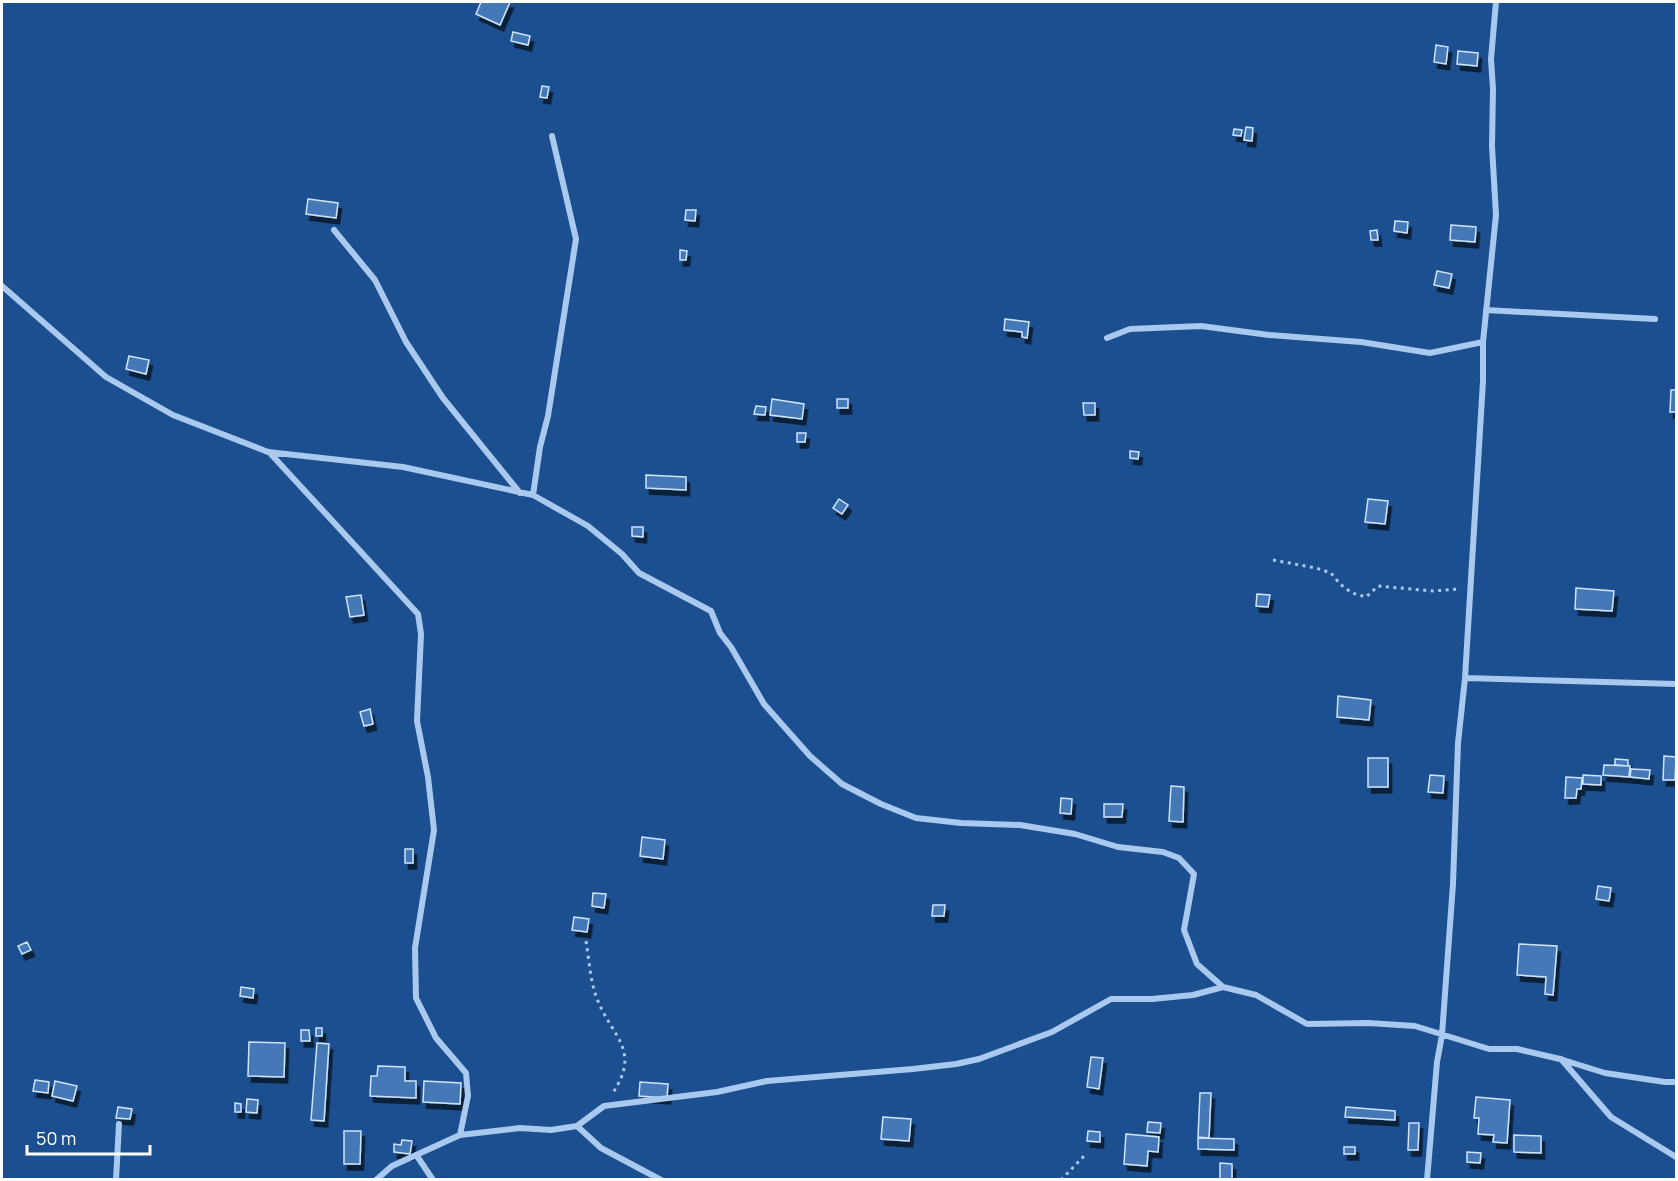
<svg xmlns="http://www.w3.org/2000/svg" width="1678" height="1181" viewBox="0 0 1678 1181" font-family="Manrope,sans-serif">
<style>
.building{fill:#4478b7;stroke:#cfe3fa;stroke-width:1.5;filter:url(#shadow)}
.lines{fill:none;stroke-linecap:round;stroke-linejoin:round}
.path{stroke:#a9c9ee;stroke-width:3;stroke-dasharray:3 4.5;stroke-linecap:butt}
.minor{stroke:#a9c9ee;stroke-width:6}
</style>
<defs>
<filter id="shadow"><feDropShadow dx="3.5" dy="6" stdDeviation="0" flood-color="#0009"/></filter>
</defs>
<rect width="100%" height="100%" fill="#1b4f8f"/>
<path class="building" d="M 481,2 L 510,2 L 500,25 L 476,14 Z
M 513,32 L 530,36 L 528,45 L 511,41 Z
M 1436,45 L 1448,47 L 1446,64 L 1434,62 Z
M 1458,51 L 1478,53 L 1477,66 L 1457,64 Z
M 542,86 L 549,87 L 547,98 L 540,97 Z
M 1246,127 L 1253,128 L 1252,141 L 1244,140 Z
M 1234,129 L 1242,130 L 1241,136 L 1233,135 Z
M 308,199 L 338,203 L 336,218 L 306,214 Z
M 686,210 L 696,210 L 695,221 L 685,220 Z
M 1395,221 L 1408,222 L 1407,233 L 1394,231 Z
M 1451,225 L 1476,227 L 1475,242 L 1450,240 Z
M 1377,230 L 1378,240 L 1371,240 L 1370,231 Z
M 680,250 L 687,251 L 686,260 L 680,260 Z
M 1437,271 L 1452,274 L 1449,288 L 1434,285 Z
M 1005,319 L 1029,322 L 1027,338 L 1022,337 L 1022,332 L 1004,330 Z
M 129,356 L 149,360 L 146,374 L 126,369 Z
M 1671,390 L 1676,390 L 1676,412 L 1670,412 Z
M 772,399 L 804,404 L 802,419 L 770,415 Z
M 837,399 L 848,399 L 848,408 L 837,408 Z
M 1083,403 L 1095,403 L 1095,415 L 1084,415 Z
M 756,406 L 766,407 L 765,415 L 754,414 Z
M 797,433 L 806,433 L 805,442 L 797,442 Z
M 1130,451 L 1139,452 L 1138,459 L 1130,458 Z
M 646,475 L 686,477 L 686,490 L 646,488 Z
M 839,499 L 848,505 L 842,514 L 833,508 Z
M 1368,499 L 1388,501 L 1385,524 L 1365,522 Z
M 632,527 L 643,527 L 643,537 L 632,536 Z
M 1576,588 L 1614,591 L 1612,611 L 1575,609 Z
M 1257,594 L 1270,595 L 1268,607 L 1256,606 Z
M 361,595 L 364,615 L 350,617 L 346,597 Z
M 1338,696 L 1371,700 L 1369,720 L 1337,717 Z
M 370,709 L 373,724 L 364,726 L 360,712 Z
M 1664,756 L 1676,757 L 1675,780 L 1663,780 Z
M 1368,758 L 1388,758 L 1388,787 L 1368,787 Z
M 1615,759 L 1628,760 L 1628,766 L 1615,765 Z
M 1604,765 L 1630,766 L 1629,777 L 1603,775 Z
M 1631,769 L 1650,770 L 1649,779 L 1630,777 Z
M 1430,775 L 1444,776 L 1443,793 L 1428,792 Z
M 1583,775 L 1601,776 L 1601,785 L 1583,784 Z
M 1566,777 L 1582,778 L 1581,789 L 1577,789 L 1576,798 L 1565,798 Z
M 1171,786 L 1184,787 L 1183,822 L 1169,821 Z
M 1061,798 L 1072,799 L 1071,814 L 1060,813 Z
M 1104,804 L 1123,804 L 1122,817 L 1104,817 Z
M 642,837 L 665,840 L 663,859 L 640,856 Z
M 405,849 L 413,849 L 413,863 L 405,863 Z
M 1598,886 L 1611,888 L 1609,901 L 1596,899 Z
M 593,893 L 606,894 L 604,908 L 592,906 Z
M 933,905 L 945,905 L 944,916 L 932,916 Z
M 574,917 L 589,919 L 587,932 L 572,930 Z
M 27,942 L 31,950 L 22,954 L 18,946 Z
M 1519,944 L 1557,946 L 1553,995 L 1545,994 L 1546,977 L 1517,975 Z
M 241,987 L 254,989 L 253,998 L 240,996 Z
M 316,1028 L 322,1028 L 322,1036 L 316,1036 Z
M 301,1030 L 309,1030 L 310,1041 L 301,1041 Z
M 249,1042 L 285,1043 L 284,1077 L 248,1076 Z
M 317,1043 L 329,1044 L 324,1121 L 311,1120 Z
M 1091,1057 L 1103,1058 L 1099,1089 L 1087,1087 Z
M 378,1066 L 405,1067 L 405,1081 L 416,1081 L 416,1098 L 370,1096 L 371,1076 L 377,1076 Z
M 35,1080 L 49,1082 L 48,1093 L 33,1091 Z
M 55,1081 L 77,1086 L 73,1101 L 52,1096 Z
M 424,1081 L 461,1083 L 460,1104 L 423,1102 Z
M 640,1082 L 668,1084 L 667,1098 L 639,1096 Z
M 1200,1093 L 1211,1093 L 1209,1138 L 1198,1137 Z
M 1476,1097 L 1510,1100 L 1507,1143 L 1493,1142 L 1494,1135 L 1478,1134 L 1479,1118 L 1474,1118 Z
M 247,1099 L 258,1100 L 257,1113 L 246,1112 Z
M 235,1103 L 241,1104 L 241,1112 L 235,1112 Z
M 118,1107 L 132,1109 L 130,1119 L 116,1118 Z
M 1346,1107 L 1395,1111 L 1395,1120 L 1345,1117 Z
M 883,1117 L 911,1119 L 909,1141 L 881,1139 Z
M 1148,1122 L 1161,1123 L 1160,1133 L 1147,1132 Z
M 1409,1123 L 1419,1123 L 1418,1150 L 1408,1150 Z
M 344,1131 L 361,1131 L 360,1164 L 344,1164 Z
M 1088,1131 L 1100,1132 L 1100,1142 L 1087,1141 Z
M 1126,1134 L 1159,1137 L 1158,1152 L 1148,1151 L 1147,1166 L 1124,1164 Z
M 1514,1135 L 1541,1136 L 1541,1153 L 1514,1152 Z
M 1198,1138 L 1234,1139 L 1234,1150 L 1198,1149 Z
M 402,1140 L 412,1141 L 410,1154 L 394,1152 L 394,1144 L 401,1145 Z
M 1344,1147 L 1355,1147 L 1355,1154 L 1344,1154 Z
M 1467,1152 L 1481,1153 L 1480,1163 L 1467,1162 Z
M 1220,1163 L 1232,1164 L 1232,1180 L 1220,1180 Z"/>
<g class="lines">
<path class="path" d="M 1273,560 L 1316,568 L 1331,573 L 1340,584 L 1352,593 L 1366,597 L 1378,586 L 1433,591 L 1460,589
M 586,941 C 589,959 590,979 596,996 C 610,1036 643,1049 612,1094
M 1061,1180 L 1084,1156"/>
<path class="minor" d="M 334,230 L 375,280 L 406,342 L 443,398 L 520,493
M 2,286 L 106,377 L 173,415 L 268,452 L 403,467 L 533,495 L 588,526 L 622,554 L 639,573 L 711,611 L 720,633 L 731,647 L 764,704 L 810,756 L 842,784 L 881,804 L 916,818 L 961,823 L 1020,825 L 1075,834 L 1118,847 L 1163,852 L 1179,858 L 1194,874 L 1184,930 L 1197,964 L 1223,987 L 1256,995 L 1307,1024 L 1368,1023 L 1415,1026 L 1489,1049 L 1517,1049 L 1560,1059 L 1605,1073 L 1665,1082 L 1676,1082
M 1486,310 L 1655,319
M 1107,338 L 1130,329 L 1201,326 L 1269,335 L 1361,342 L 1430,353 L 1483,342
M 269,452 L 418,614 L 421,634 L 417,721 L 428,777 L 434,830 L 415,948 L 416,998 L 436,1038 L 466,1073 L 468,1096 L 460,1135
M 533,495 L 540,447 L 548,416 L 576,239 L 552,136
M 1465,678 L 1676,684
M 1561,1059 L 1611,1117 L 1676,1157
M 577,1126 L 601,1148 L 661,1180
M 417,1156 L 433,1180
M 116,1180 L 119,1124
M 376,1180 L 392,1166 L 460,1135 L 520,1128 L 551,1130 L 577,1126 L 604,1106 L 717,1092 L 767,1081 L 913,1069 L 956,1064 L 979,1059 L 1052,1032 L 1111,999 L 1152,999 L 1193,995 L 1223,987
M 1427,1180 L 1437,1062 L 1442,1035 L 1453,884 L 1458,743 L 1465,678 L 1483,381 L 1483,342 L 1496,215 L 1492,146 L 1493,89 L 1491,59 L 1496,2"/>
</g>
<rect width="1678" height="1181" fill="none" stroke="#ffffff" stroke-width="6"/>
<path d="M27 1145v9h123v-9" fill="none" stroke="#ffffff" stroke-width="3"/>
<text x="36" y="1145" font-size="18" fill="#ffffff" stroke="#1b4f8f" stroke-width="4.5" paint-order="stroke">50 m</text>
</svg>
